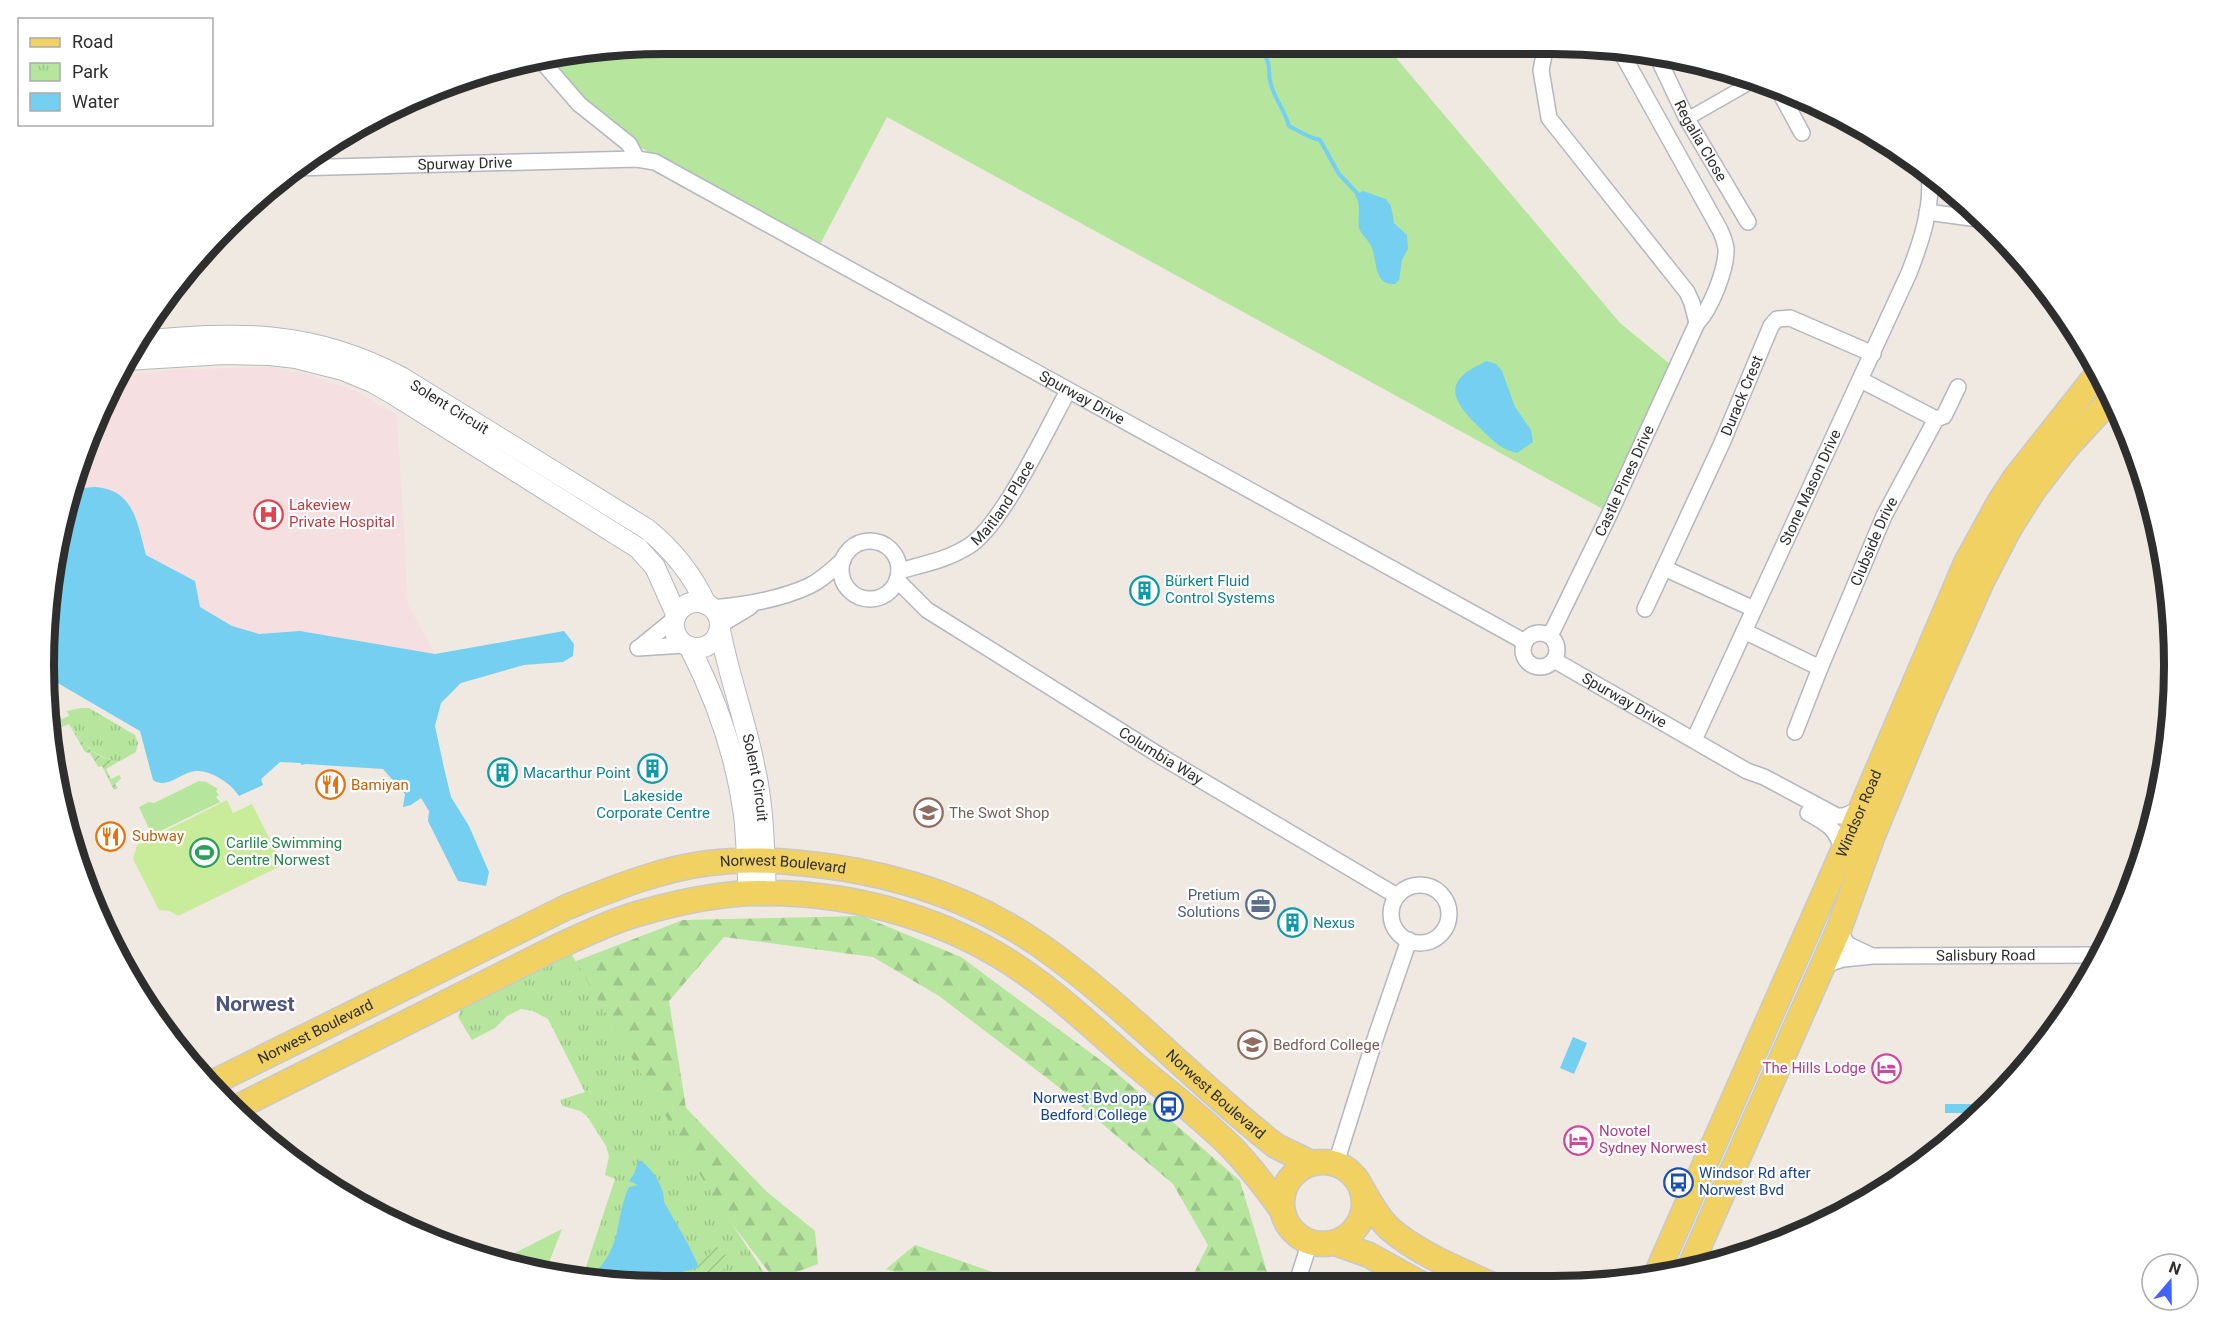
<svg xmlns="http://www.w3.org/2000/svg" width="2218" height="1330" viewBox="0 0 2218 1330" font-family="Roboto,sans-serif">
<style>
.medical{fill:#f5dfe0}
.grass{fill:#b6e59e}
.forest{fill:url(#forest-firs)}
.park{fill:url(#park-tufts)}
.garden{fill:url(#garden-furrows)}
.pitch{fill:#c9ec9a}
.water{fill:#75cff0}
.lines{fill:none;stroke-linecap:round;stroke-linejoin:round}
.stream{stroke:#75cff0;stroke-width:4}
.pedestrian-casing{stroke:#b4b7c1;stroke-width:15}
.minor-casing{stroke:#b4b7c1;stroke-width:18}
.tertiary-casing{stroke:#b4b7c1;stroke-width:22}
.primary-casing{stroke:#c9c9c9;stroke-width:27}
.pedestrian{stroke:#fff;stroke-width:12}
.minor{stroke:#fff;stroke-width:15}
.tertiary{stroke:#fff;stroke-width:20}
.primary{stroke:#f2d163;stroke-width:24}
.labels{text-anchor:middle;dominant-baseline:central;stroke-width:4.5;stroke-linejoin:round;paint-order:stroke}
.street-label{font-size:15px;fill:#2e2e2e;stroke:#fff}
.health-label{font-size:15px;fill:#be3a42;stroke:#fff;text-anchor:start}
.culture-label{font-size:15px;fill:#0d838f;stroke:#fff;text-anchor:start}
.food-label{font-size:15px;fill:#c56008;stroke:#fff;text-anchor:start}
.education-label{font-size:15px;fill:#785e54;stroke:#fff;text-anchor:start}
.leisure-label{font-size:15px;fill:#27864d;stroke:#fff;text-anchor:start}
.service-label{font-size:15px;fill:#4e5e75;stroke:#fff;text-anchor:end}
.hotel-label{font-size:15px;fill:#b23c85;stroke:#fff;text-anchor:end}
.transit-label{font-size:15px;fill:#164399;stroke:#fff;text-anchor:end}
.district-label{font-size:21px;font-weight:bold;fill:#4d5680;stroke:#fff}
.rim{fill:none;stroke:#2e2e2e;stroke-width:8}
</style>
<defs>
<pattern id="forest-firs" width="22" height="20" patternUnits="userSpaceOnUse" patternTransform="scale(1.5)"><rect width="22" height="20" fill="#b6e59e"/><path d="M5 1l3.5 6h-7zM16 11l3.5 6h-7z" fill="#9dc588"/></pattern>
<pattern id="park-tufts" width="24" height="20" patternUnits="userSpaceOnUse" patternTransform="scale(1.5)"><rect width="24" height="20" fill="#b6e59e"/><path d="M3 7l-1-3M5 7V3M7 7l1-3M15 17l-1-3M17 17v-4M19 17l1-3" fill="none" stroke="#9dc588"/></pattern>
<pattern id="garden-furrows" width="10" height="10" patternUnits="userSpaceOnUse" patternTransform="scale(1.5)"><rect width="10" height="10" fill="#b6e59e"/><path d="M-1 1l2-2M0 10L10 0M9 11l2-2" fill="none" stroke="#9dc588"/></pattern>
</defs>
<rect width="100%" height="100%" fill="#efe9e1"/>
<path class="medical" d="M 270,367 L 310,375 L 356,391 L 397,415 L 408,605 L 435,654 L 300,631 L 259,634 L 232,626 L 200,607 L 195,580 L 146,555 L 139,527 L 70,491 L 76,466 L 108,390 L 115,377 L 170,370 Z"/>
<path class="grass" d="M 1386,46 L 1620,323 L 1676,369 L 1610,513 L 887,117 L 816,252 L 628,140 L 578,100 L 549,57 L 584,49 Z
M 199,781 L 206,782 L 218,789 L 216,791 L 219,795 L 216,797 L 220,802 L 152,835 L 139,807 L 149,802 L 154,803 Z
M 562,1229 L 546,1270 L 486,1258 L 483,1252 L 492,1247 L 503,1259 Z"/>
<path class="forest" d="M 862,916 L 961,957 L 1111,1068 L 1240,1181 L 1270,1282 L 1270,1285 L 1188,1285 L 1208,1245 L 1173,1184 L 1060,1088 L 939,996 L 873,957 L 724,937 L 669,1001 L 686,1108 L 766,1191 L 815,1231 L 818,1264 L 775,1280 L 726,1216 L 519,983 L 683,920 Z
M 915,1245 L 1030,1285 L 934,1285 L 886,1269 Z"/>
<path class="park" d="M 81,708 L 89,708 L 135,735 L 138,743 L 136,752 L 118,762 C 91,755 85,745 69,724 L 50,732 L 48,713 L 57,710 L 62,719 L 69,716 L 67,711 Z
M 569,950 L 705,1183 L 771,1283 L 766,1285 L 624,1285 L 570,1274 L 583,1276 L 615,1179 L 605,1175 L 609,1156 L 606,1146 L 587,1116 L 580,1111 L 563,1106 L 560,1100 L 585,1092 L 548,1019 L 533,1011 L 521,1009 L 507,1016 L 495,1028 L 472,1040 L 458,1017 L 463,1004 Z"/>
<path class="garden" d="M 69,724 C 85,745 91,756 118,762 L 106,769 L 111,779 L 119,775 L 121,778 L 115,784 L 118,788 L 114,790 L 102,766 L 98,767 L 90,753 L 85,752 Z
M 716,1246 L 729,1258 C 724,1276 711,1285 693,1285 L 698,1265 Z
M 599,1275 L 611,1280 L 659,1278 L 658,1285 L 624,1285 L 596,1280 Z"/>
<path class="pitch" d="M 227,800 L 233,813 L 252,804 L 283,865 L 178,916 L 169,911 L 159,910 L 133,859 L 137,845 Z"/>
<path class="water" d="M 1363,191 L 1386,199 L 1391,206 L 1394,223 L 1407,235 L 1408,249 L 1402,260 L 1399,280 L 1395,284 C 1374,286 1377,261 1372,248 C 1370,241 1361,235 1359,228 C 1357,217 1362,205 1355,195 Z
M 1487,361 L 1496,364 L 1502,371 L 1515,407 L 1531,430 L 1533,442 L 1517,453 C 1500,449 1491,439 1479,427 C 1448,397 1444,380 1487,361 Z
M 94,487 C 134,489 137,522 146,555 L 195,581 L 200,607 L 232,626 L 259,634 L 300,631 L 435,654 L 564,631 L 574,644 L 573,656 L 563,662 L 524,665 L 461,683 L 441,703 L 435,726 L 444,768 L 451,797 L 469,826 L 489,872 L 486,886 L 458,881 L 428,821 L 429,811 L 421,798 L 411,805 L 403,807 L 405,794 L 383,769 L 306,764 L 302,765 L 300,763 L 280,762 L 261,779 L 263,785 L 239,796 C 232,784 211,770 196,771 C 180,772 168,790 153,780 L 140,731 L 44,675 L 49,584 L 70,491 L 79,496 L 84,488 Z
M 1573,1037 L 1587,1043 L 1574,1074 L 1560,1068 Z
M 1945,1104 L 1984,1104 L 1984,1108 L 1979,1113 L 1945,1113 Z
M 639,1160 C 651,1166 665,1188 664,1202 L 688,1244 L 698,1265 L 697,1268 C 666,1276 630,1287 599,1275 L 598,1270 C 624,1239 614,1220 629,1187 L 638,1185 L 629,1181 L 634,1174 Z"/>
<g class="lines">
<path class="stream" d="M 1245,46 C 1252,50 1261,50 1266,58 C 1271,66 1268,73 1270,81 C 1273,97 1285,110 1289,126 L 1310,137 L 1320,140 L 1339,174 L 1357,193"/>
<defs>
<path id="pedestrian" d="M 1687,119 L 1757,79"/>
<g id="minor">
<path d="M 1546,45 L 1541,70 L 1549,118 L 1687,292 L 1692,303 L 1697,323"/>
<path id="s1" d="M 1658,58 L 1687,119 L 1748,222"/>
<path d="M 540,59 L 579,104 L 629,144 L 637,159"/>
<path d="M 1778,89 L 1802,133"/>
<path id="s2" d="M 293,168 L 637,159 L 655,162 L 1525,642"/>
<path d="M 1927,212 L 1986,220"/>
<path d="M 1861,380 L 1936,419 L 1944,416 L 1958,387"/>
<circle cx="870" cy="570" r="29"/>
<path id="s3" d="M 899,571 C 924,564 947,560 969,546 C 1003,524 1047,429 1068,391"/>
<path id="s4" d="M 897,580 L 927,610 L 1162,757 L 1397,896"/>
<path d="M 712,608 C 745,605 779,600 809,586 C 822,580 832,570 843,560"/>
<path d="M 1645,609 L 1664,568"/>
<path id="s5" d="M 1754,609 L 1664,568 L 1722,443 L 1771,326 L 1777,319 L 1790,318 L 1873,354"/>
<path d="M 720,625 L 750,607"/>
<path id="s6" d="M 1744,631 L 1820,668 L 1884,516 L 1936,419"/>
<circle cx="1540" cy="650" r="17"/>
<path id="s7" d="M 1550,636 L 1610,513 L 1697,323 C 1711,309 1727,268 1726,248 C 1725,242 1723,236 1720,230 L 1620,50"/>
<path d="M 640,647 L 673,620"/>
<path d="M 638,648 L 684,645"/>
<path id="s8" d="M 1554,660 L 1747,771 L 1764,777 L 1837,816 L 1844,816 L 1861,809"/>
<path d="M 1795,732 L 1820,668"/>
<path id="s9" d="M 1694,740 L 1909,273 C 1921,242 1933,207 1929,174"/>
<path d="M 1808,813 C 1828,824 1836,828 1843,851"/>
<circle cx="1420" cy="914" r="29"/>
<path d="M 1839,929 L 1847,944 L 1870,955"/>
<path id="s10" d="M 1822,966 L 1843,959 L 1873,956 L 2099,955"/>
<path d="M 1336,1163 L 1374,1042 L 1409,940"/>
<path d="M 828,1285 L 851,1285"/>
<path d="M 1296,1285 L 1310,1242"/>
</g>
<g id="tertiary">
<path id="s11" d="M 138,341 C 238,332 310,329 401,377 L 647,529 C 673,550 692,574 706,604"/>
<path d="M 126,360 L 224,354 L 270,355 L 296,358 L 343,370 L 372,382 L 393,394 L 638,548 L 655,567 L 676,614"/>
<circle cx="697" cy="625" r="23"/>
<path id="s12" d="M 720,630 C 729,677 746,722 755,769 C 764,809 764,851 766,893"/>
<path d="M 690,648 C 717,701 736,755 744,815 C 747,841 747,868 749,894"/>
</g>
<g id="primary">
<path id="s13" d="M 208,1085 L 567,907 C 612,889 660,869 709,863 C 740,859 770,860 800,863 C 885,871 967,895 1038,944 C 1123,1003 1194,1082 1276,1146 L 1311,1163"/>
<path d="M 232,1110 L 557,947 C 584,935 609,922 637,914 C 678,902 724,892 766,893 C 858,893 953,921 1027,974 C 1064,1000 1097,1031 1131,1061 C 1165,1090 1203,1118 1234,1150 C 1252,1169 1267,1189 1282,1210"/>
<circle cx="1323" cy="1203" r="41"/>
<path d="M 1364,1192 C 1371,1205 1379,1219 1390,1229 C 1419,1254 1458,1269 1492,1285"/>
<path d="M 1335,1243 L 1369,1255 L 1423,1285"/>
<path d="M 1689,1269 L 1839,929 L 1873,835 L 1925,709 L 1982,581 L 2009,529 L 2033,491 L 2066,448 L 2112,398"/>
<path id="s14" d="M 1656,1275 L 1843,851 L 1966,563 L 2000,501 L 2015,478 L 2098,373"/>
</g>
</defs>
<use href="#pedestrian" class="pedestrian-casing"/>
<use href="#minor" class="minor-casing"/>
<use href="#tertiary" class="tertiary-casing"/>
<use href="#primary" class="primary-casing"/>
<use href="#pedestrian" class="pedestrian"/>
<use href="#minor" class="minor"/>
<use href="#tertiary" class="tertiary"/>
<use href="#primary" class="primary"/>
</g>
<defs>
<symbol id="hospital-ring" viewBox="-11 -11 22 22"><circle r="9.5" fill="#fff" stroke="#e0444e" stroke-width="1.5"/><path d="M-5-5h3v3.5h4V-5h3V5h-3V1.5h-4V5h-3Z" fill="#e0444e"/></symbol>
<symbol id="building-ring" viewBox="-11 -11 22 22"><circle r="9.5" fill="#fff" stroke="#0f9aa8" stroke-width="1.5"/><path d="M-4-6H4V6H1V3H-1V6H-4ZM-2.5-4.3h1.7v1.8h-1.7ZM.8-4.3h1.7v1.8H.8ZM-2.5-1h1.7V.8h-1.7ZM.8-1h1.7V.8H.8Z" fill="#0f9aa8"/></symbol>
<symbol id="restaurant-ring" viewBox="-11 -11 22 22"><circle r="9.5" fill="#fff" stroke="#e8710a" stroke-width="1.5"/><path d="M-5-6h1v4h1v-4h1v4h1v-4h1v5L-1.5 .5V6h-2V.5L-5-1ZM5-6V6H3V1.5H1.5Q1.5-4 5-6Z" fill="#e8710a"/></symbol>
<symbol id="school-ring" viewBox="-11 -11 22 22"><circle r="9.5" fill="#fff" stroke="#8d6e63" stroke-width="1.5"/><path d="M0-5L7-2L0 1L-7-2ZM-4 1L0 2.5L4 1V4Q0 6-4 4Z" fill="#8d6e63"/></symbol>
<symbol id="stadium-ring" viewBox="-11 -11 22 22"><circle r="9.5" fill="#fff" stroke="#2e9e5b" stroke-width="1.5"/><path d="M0-5a6.5 5 0 1 0 0 10a6.5 5 0 1 0 0-10ZM-3.5-1.8h7v3.6h-7Z" fill="#2e9e5b"/></symbol>
<symbol id="office-ring" viewBox="-11 -11 22 22"><circle r="9.5" fill="#fff" stroke="#5c6f8a" stroke-width="1.5"/><path d="M-6-3h4V-5.5h4V-3h4V5H-6ZM-1-4.5V-3h2v-1.5ZM-6 0V1H6V0Z" fill="#5c6f8a"/></symbol>
<symbol id="university-ring" viewBox="-11 -11 22 22"><circle r="9.5" fill="#fff" stroke="#8d6e63" stroke-width="1.5"/><path d="M0-5L7-2L0 1L-7-2ZM-4 1L0 2.5L4 1V4Q0 6-4 4Z" fill="#8d6e63"/></symbol>
<symbol id="hotel-ring" viewBox="-11 -11 22 22"><circle r="9.5" fill="#fff" stroke="#d1479c" stroke-width="1.5"/><path d="M-6-4.5h1.5V1H6V5H4.5V3h-9V5H-6ZM-4 0a1.8 1.8 0 1 1 3.6 0ZM.5 0V-2.5h3Q6-2.5 6 0Z" fill="#d1479c"/></symbol>
<symbol id="bus-ring" viewBox="-11 -11 22 22"><circle r="9.5" fill="#fff" stroke="#1a4fb4" stroke-width="1.5"/><path d="M-5-6H5V4H4V6H2V4H-2V6H-4V4H-5ZM-3.5-4V0h7V-4ZM-3.5 1.2v1.5H-2V1.2ZM2 1.2v1.5H3.5V1.2Z" fill="#1a4fb4"/></symbol>
</defs>
<g fill-rule="evenodd">
<use href="#hospital-ring" x="252" y="498" width="33" height="33"/>
<use href="#building-ring" x="1128" y="574" width="33" height="33"/>
<use href="#building-ring" x="636" y="752" width="33" height="33"/>
<use href="#building-ring" x="486" y="756" width="33" height="33"/>
<use href="#restaurant-ring" x="314" y="768" width="33" height="33"/>
<use href="#school-ring" x="912" y="796" width="33" height="33"/>
<use href="#restaurant-ring" x="94" y="820" width="33" height="33"/>
<use href="#stadium-ring" x="188" y="836" width="33" height="33"/>
<use href="#office-ring" x="1244" y="888" width="33" height="33"/>
<use href="#building-ring" x="1276" y="906" width="33" height="33"/>
<use href="#university-ring" x="1236" y="1028" width="33" height="33"/>
<use href="#hotel-ring" x="1870" y="1052" width="33" height="33"/>
<use href="#bus-ring" x="1152" y="1090" width="33" height="33"/>
<use href="#hotel-ring" x="1562" y="1124" width="33" height="33"/>
<use href="#bus-ring" x="1662" y="1166" width="33" height="33"/>
</g>
<g class="labels">
<g class="street-label">
<text stroke="none"><textPath href="#s1" startOffset="93">Regalia Close</textPath></text>
<text stroke="none"><textPath href="#s2" startOffset="172">Spurway Drive</textPath></text>
<text stroke="none"><textPath href="#s5" startOffset="288">Durack Crest</textPath></text>
<text stroke="none"><textPath href="#s2" startOffset="850">Spurway Drive</textPath></text>
<text stroke="none"><textPath href="#s11" startOffset="327">Solent Circuit</textPath></text>
<text stroke="none"><textPath href="#s7" startOffset="172">Castle Pines Drive</textPath></text>
<text stroke="none"><textPath href="#s9" startOffset="278">Stone Mason Drive</textPath></text>
<text stroke="none"><textPath href="#s3" startOffset="130">Maitland Place</textPath></text>
<text stroke="none"><textPath href="#s6" startOffset="222">Clubside Drive</textPath></text>
<text stroke="none"><textPath href="#s8" startOffset="81">Spurway Drive</textPath></text>
<text stroke="none"><textPath href="#s4" startOffset="318">Columbia Way</textPath></text>
<text stroke="none"><textPath href="#s12" startOffset="152">Solent Circuit</textPath></text>
<text stroke="none"><textPath href="#s14" startOffset="504">Windsor Road</textPath></text>
<text stroke="none"><textPath href="#s13" startOffset="624">Norwest Boulevard</textPath></text>
<text stroke="none"><textPath href="#s10" startOffset="165">Salisbury Road</textPath></text>
<text stroke="none"><textPath href="#s13" startOffset="120">Norwest Boulevard</textPath></text>
<text stroke="none"><textPath href="#s13" startOffset="1128">Norwest Boulevard</textPath></text>
</g>
<g class="health-label">
<text x="289" y="505">Lakeview<tspan x="289" dy="17">Private Hospital</tspan></text>
</g>
<g class="culture-label">
<text x="1165" y="581">Bürkert Fluid<tspan x="1165" dy="17">Control Systems</tspan></text>
<text x="523" y="773">Macarthur Point</text>
<text x="653" y="796" text-anchor="middle">Lakeside<tspan x="653" dy="17">Corporate Centre</tspan></text>
<text x="1313" y="923">Nexus</text>
</g>
<g class="food-label">
<text x="351" y="785">Bamiyan</text>
<text x="132" y="836">Subway</text>
</g>
<g class="education-label">
<text x="949" y="813">The Swot Shop</text>
<text x="1273" y="1045">Bedford College</text>
</g>
<g class="leisure-label">
<text x="226" y="843">Carlile Swimming<tspan x="226" dy="17">Centre Norwest</tspan></text>
</g>
<g class="service-label">
<text x="1240" y="895">Pretium<tspan x="1240" dy="17">Solutions</tspan></text>
</g>
<g class="hotel-label">
<text x="1866" y="1068">The Hills Lodge</text>
<text x="1599" y="1131" text-anchor="start">Novotel<tspan x="1599" dy="17">Sydney Norwest</tspan></text>
</g>
<g class="transit-label">
<text x="1147" y="1098">Norwest Bvd opp<tspan x="1147" dy="17">Bedford College</tspan></text>
<text x="1699" y="1173" text-anchor="start">Windsor Rd after<tspan x="1699" dy="17">Norwest Bvd</tspan></text>
</g>
<g class="district-label">
<text x="255" y="1004">Norwest</text>
</g>
</g>
<path d="M0 0H2218V1330H0ZM665 54H1553A611 611 0 0 1 2164 665V665A611 611 0 0 1 1553 1276H665A611 611 0 0 1 54 665V665A611 611 0 0 1 665 54Z" fill="#fff" fill-rule="evenodd"/>
<path class="rim" d="M665 54H1553A611 611 0 0 1 2164 665V665A611 611 0 0 1 1553 1276H665A611 611 0 0 1 54 665V665A611 611 0 0 1 665 54Z"/>
<rect x="18" y="18" width="195" height="108" fill="#ffffff" stroke="#ababab" stroke-width="1.5"/>
<rect x="30" y="38" width="30" height="9" fill="#f2d163" stroke="#ababab" stroke-width="1.5"/>
<text x="72" y="48" font-size="18" fill="#2e2e2e">Road</text>
<rect x="30" y="63" width="30" height="18" fill="url(#park-tufts)" stroke="#ababab" stroke-width="1.5"/>
<text x="72" y="78" font-size="18" fill="#2e2e2e">Park</text>
<rect x="30" y="93" width="30" height="18" fill="#75cff0" stroke="#ababab" stroke-width="1.5"/>
<text x="72" y="108" font-size="18" fill="#2e2e2e">Water</text>
<g transform="translate(2170 1282) rotate(20)"><circle r="28" fill="#ffffff" stroke="#ababab" stroke-width="1.5"/>
<path d="M0-4.5L10 22L0 15L-10 22Z" fill="#4264fb"/>
<text y="-9" font-size="16" font-weight="bold" text-anchor="middle" fill="#2e2e2e">N</text>
</g>
</svg>
